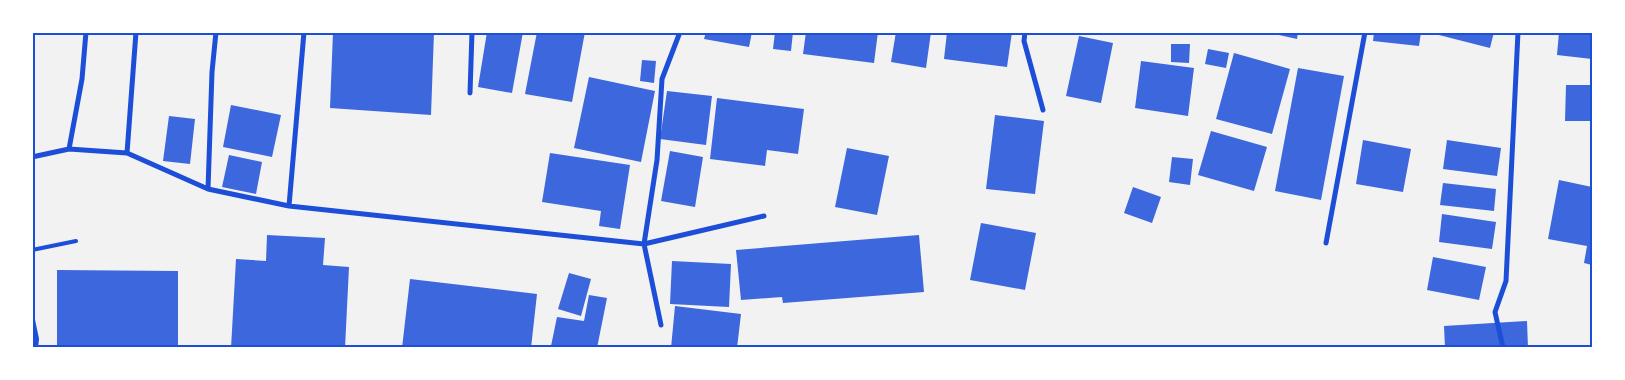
<svg xmlns="http://www.w3.org/2000/svg" width="1625" height="380" viewBox="0 0 1625 380" font-family="Karla,sans-serif">
<style>
.building{fill:#3d67dc}
.lines{fill:none;stroke-linecap:round;stroke-linejoin:round}
.service{stroke:#1d4ed8;stroke-width:4}
.minor{stroke:#1d4ed8;stroke-width:5}
.neatline{fill:none;stroke:#1d4ed8;stroke-width:2}
</style>
<rect width="100%" height="100%" fill="#f2f2f2"/>
<path class="building" d="M 333,32 L 434,32 L 431,115 L 330,108 Z
M 487,32 L 523,32 L 512,93 L 478,87 Z
M 537,32 L 585,32 L 572,102 L 525,94 Z
M 706,32 L 752,32 L 749,47 L 704,39 Z
M 775,32 L 793,32 L 791,51 L 773,49 Z
M 806,32 L 878,32 L 874,63 L 803,54 Z
M 896,32 L 931,32 L 926,68 L 891,62 Z
M 947,32 L 1012,32 L 1007,67 L 944,59 Z
M 1266,32 L 1298,32 L 1297,39 Z
M 1374,32 L 1421,32 L 1419,46 L 1373,41 Z
M 1436,32 L 1494,32 L 1490,48 L 1435,34 Z
M 1559,32 L 1592,34 L 1592,59 L 1557,55 Z
M 1079,36 L 1113,43 L 1101,103 L 1066,96 Z
M 1171,44 L 1190,44 L 1189,63 L 1171,62 Z
M 1208,49 L 1229,53 L 1226,68 L 1205,64 Z
M 1234,53 L 1290,69 L 1272,134 L 1216,119 Z
M 642,60 L 656,61 L 654,83 L 640,81 Z
M 1141,61 L 1194,68 L 1188,116 L 1135,108 Z
M 1298,68 L 1344,76 L 1321,200 L 1275,191 Z
M 589,77 L 655,91 L 641,162 L 574,148 Z
M 1566,85 L 1592,85 L 1592,121 L 1565,121 Z
M 667,91 L 712,96 L 706,145 L 660,139 Z
M 717,98 L 804,109 L 798,154 L 767,150 L 765,166 L 710,159 Z
M 231,105 L 281,115 L 272,157 L 223,147 Z
M 995,115 L 1044,121 L 1035,194 L 986,189 Z
M 169,116 L 195,119 L 190,164 L 163,161 Z
M 1211,131 L 1267,147 L 1254,191 L 1198,175 Z
M 1363,140 L 1411,149 L 1403,192 L 1356,184 Z
M 1447,140 L 1501,148 L 1497,176 L 1443,169 Z
M 847,148 L 889,156 L 877,215 L 835,207 Z
M 670,151 L 703,157 L 695,207 L 661,201 Z
M 550,153 L 630,165 L 620,229 L 599,226 L 601,211 L 542,202 Z
M 229,155 L 262,162 L 256,194 L 222,187 Z
M 1172,157 L 1193,159 L 1190,185 L 1169,182 Z
M 1559,180 L 1592,187 L 1592,265 L 1584,263 L 1587,246 L 1548,239 Z
M 1443,183 L 1496,189 L 1494,211 L 1440,205 Z
M 1133,187 L 1161,197 L 1152,223 L 1124,213 Z
M 1442,214 L 1496,222 L 1492,249 L 1439,242 Z
M 981,223 L 1036,233 L 1025,290 L 970,280 Z
M 267,235 L 325,238 L 323,265 L 349,267 L 345,348 L 231,348 L 236,259 L 266,261 Z
M 919,235 L 924,292 L 783,303 L 782,297 L 741,300 L 736,250 Z
M 1433,257 L 1486,267 L 1479,300 L 1427,290 Z
M 672,261 L 731,264 L 729,307 L 670,304 Z
M 57,270 L 178,271 L 178,348 L 57,348 Z
M 569,273 L 591,279 L 581,316 L 558,309 Z
M 410,279 L 537,294 L 531,348 L 402,348 Z
M 589,295 L 607,298 L 597,348 L 559,348 L 551,346 L 557,317 L 584,321 Z
M 675,306 L 741,314 L 737,348 L 671,348 Z
M 1527,321 L 1528,348 L 1445,348 L 1444,326 Z"/>
<g class="lines">
<path class="service" d="M 32,250 L 76,241
M 32,315 L 37,339 L 36,348"/>
<path class="minor" d="M 1025,32 L 1024,41 L 1043,110
M 470,93 L 472,32
M 69,149 L 82,79 L 86,32
M 127,153 L 136,32
M 32,157 L 69,149 L 127,153 L 208,189 L 289,206 L 304,32
M 208,189 L 212,72 L 216,32
M 289,206 L 644,244 L 764,216
M 1326,243 L 1365,32
M 661,325 L 644,244 L 657,160 L 662,79 L 680,32
M 1503,348 L 1495,312 L 1506,281 L 1518,32"/>
</g>
<rect width="1625" height="380" fill="none" stroke="#ffffff" stroke-width="68"/>
<rect x="34" y="34" width="1557" height="312" class="neatline"/>
</svg>
